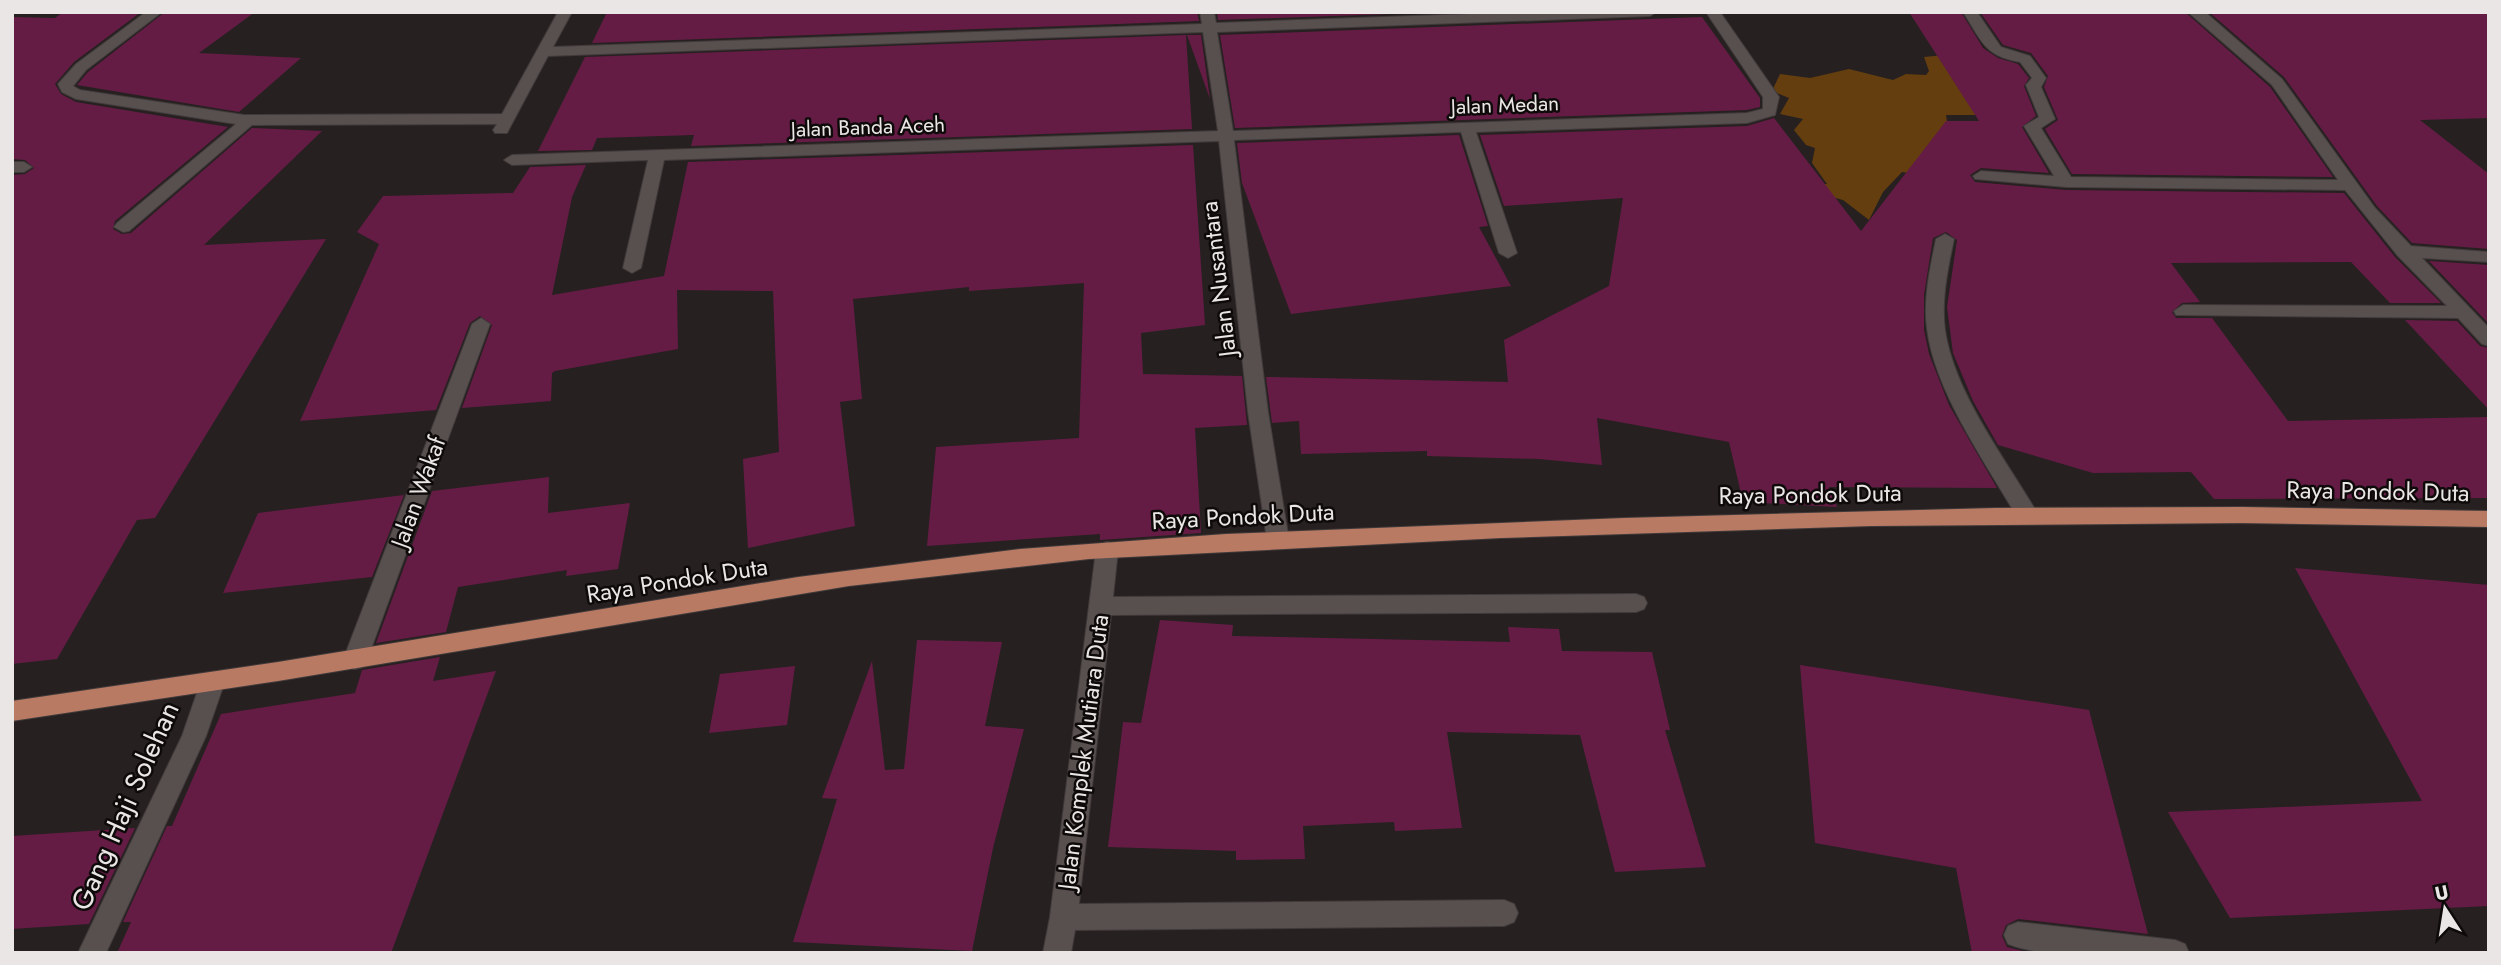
<svg xmlns="http://www.w3.org/2000/svg" width="2501" height="965" viewBox="0 0 2501 965" font-family="Jost,sans-serif">
<style>
.green{fill:#643e0f}
.building{fill:#641c45}
.lines{fill:none;stroke-linecap:round;stroke-linejoin:round}
.minor-casing{stroke:#403a3a;stroke-width:2}
.major-casing{stroke:#403a3a;stroke-width:2}
.minor{fill:#584f4f;fill-rule:evenodd}
.major{fill:#b97a64;fill-rule:evenodd}
.labels{text-anchor:middle;dominant-baseline:central;stroke-width:5;stroke-linejoin:round;paint-order:stroke}
.far-street-label{font-size:21px;fill:#ebe6e6;stroke:#0e0a0a}
.street-label{font-size:24px;fill:#ebe6e6;stroke:#0e0a0a}
.near-street-label{font-size:28px;fill:#ebe6e6;stroke:#0e0a0a}
</style>
<rect width="100%" height="100%" fill="#272020"/>
<path class="green" d="M 1945,55 L 1992,115 L 1946,115 L 1956,180 L 1902,172 L 1883,192 L 1869,220 L 1843,200 L 1795,187 L 1827,184 L 1812,163 L 1815,148 L 1806,145 L 1794,130 L 1803,119 L 1780,114 L 1789,98 L 1772,91 L 1780,74 L 1810,78 L 1849,69 L 1893,80 L 1906,74 L 1926,75 L 1929,71 L 1924,57 Z"/>
<path class="building" d="M 63,12 L 141,12 L 74,62 L 55,84 L 61,94 L 76,102 L 228,127 L 115,221 L 113,229 L 122,234 L 131,233 L 252,128 L 322,131 L 204,245 L 326,239 L 155,518 L 137,520 L 57,659 L 12,664 L 12,175 L 25,174 L 34,168 L 25,160 L 12,159 L 12,17 L 55,18 Z
M 165,12 L 255,12 L 199,53 L 301,58 L 239,112 L 77,85 L 88,72 Z
M 607,12 L 1197,12 L 1199,21 L 592,43 Z
M 1217,12 L 1446,12 L 1218,20 Z
M 1909,12 L 1961,12 L 1983,48 L 1998,58 L 2018,64 L 2029,78 L 2024,86 L 2036,116 L 2022,127 L 2049,173 L 1981,168 L 1970,175 L 1975,182 L 2066,190 L 2344,193 L 2395,257 L 2441,303 L 2390,303 L 2351,262 L 2171,263 L 2200,302 L 2182,303 L 2172,312 L 2176,318 L 2212,318 L 2288,421 L 2489,417 L 2489,498 L 2214,499 L 2191,472 L 2093,473 L 1998,445 L 1973,401 L 1953,353 L 1947,307 L 1957,240 L 1946,232 L 1933,238 L 1924,295 L 1924,330 L 1929,354 L 1949,405 L 1997,488 L 1829,487 L 1837,507 L 1743,502 L 1729,442 L 1597,418 L 1602,465 L 1539,459 L 1427,456 L 1427,451 L 1301,454 L 1299,421 L 1272,423 L 1266,377 L 1508,382 L 1504,340 L 1609,286 L 1623,198 L 1504,206 L 1480,135 L 1747,126 L 1774,118 L 1861,231 L 1946,121 L 1979,121 Z
M 1980,12 L 2185,12 L 2270,87 L 2333,177 L 2072,174 L 2045,129 L 2058,120 L 2044,87 L 2048,76 L 2031,53 L 2003,45 Z
M 2209,12 L 2489,12 L 2489,118 L 2420,120 L 2489,174 L 2489,249 L 2412,243 L 2377,206 L 2284,77 Z
M 1702,17 L 1760,98 L 1760,107 L 1747,110 L 1235,128 L 1220,35 Z
M 1186,35 L 1192,129 L 691,146 L 694,135 L 597,138 L 592,150 L 538,151 L 585,57 Z
M 1187,35 L 1201,35 L 1210,99 Z
M 1459,135 L 1488,226 L 1479,227 L 1511,286 L 1291,314 L 1242,183 L 1237,143 Z
M 1193,145 L 1205,325 L 1141,333 L 1143,374 L 1242,376 L 1247,425 L 1195,428 L 1201,533 L 1100,540 L 1100,534 L 927,546 L 936,447 L 1079,438 L 1084,283 L 969,291 L 969,287 L 853,299 L 862,399 L 840,402 L 855,526 L 748,548 L 743,459 L 779,452 L 773,291 L 677,290 L 678,349 L 555,371 L 552,373 L 551,401 L 462,408 L 492,325 L 480,316 L 470,323 L 436,410 L 300,421 L 379,244 L 357,232 L 383,196 L 513,193 L 530,167 L 586,165 L 572,197 L 552,295 L 664,276 L 688,162 Z
M 2429,261 L 2489,265 L 2489,324 Z
M 2405,320 L 2457,321 L 2480,346 L 2489,348 L 2489,410 Z
M 549,477 L 548,513 L 630,503 L 618,569 L 566,576 L 567,570 L 458,587 L 446,632 L 376,643 L 432,491 Z
M 404,495 L 372,577 L 223,593 L 258,513 Z
M 2295,568 L 2489,585 L 2489,906 L 2230,918 L 2168,812 L 2422,801 Z
M 1160,620 L 1233,625 L 1232,636 L 1510,642 L 1508,627 L 1559,629 L 1562,651 L 1652,652 L 1670,730 L 1665,730 L 1706,867 L 1615,872 L 1580,735 L 1447,732 L 1462,828 L 1395,831 L 1394,822 L 1303,826 L 1305,859 L 1236,860 L 1236,851 L 1108,847 L 1123,722 L 1141,723 Z
M 917,640 L 1002,642 L 985,726 L 1024,729 L 993,848 L 972,951 L 793,942 L 837,799 L 822,798 L 872,661 L 885,770 L 904,769 Z
M 440,657 L 433,681 L 496,671 L 391,953 L 117,953 L 131,922 L 123,922 L 167,826 L 172,826 L 221,714 L 355,693 L 362,670 Z
M 1800,665 L 2089,710 L 2148,934 L 2018,919 L 2006,925 L 2002,936 L 2007,947 L 2030,953 L 1972,953 L 1956,868 L 1815,843 Z
M 795,666 L 787,725 L 709,733 L 720,674 Z
M 135,828 L 89,924 L 12,929 L 12,836 Z"/>
<g class="lines">
<defs>
<path id="minor" d="M 146,12 L 162,12 L 86,70 L 73,86 L 80,90 L 244,115 L 502,114 L 558,12 L 572,12 L 553,47 L 1202,24 L 1200,12 L 1214,12 L 1216,23 L 1528,12 L 1657,12 L 1650,16 L 1217,32 L 1233,131 L 1747,113 L 1763,109 L 1763,97 L 1706,12 L 1720,12 L 1779,97 L 1775,115 L 1747,123 L 1476,132 L 1517,253 L 1508,258 L 1499,253 L 1461,132 L 1234,140 L 1268,412 L 1289,540 L 1286,546 L 1270,546 L 1267,540 L 1248,412 L 1219,141 L 664,160 L 641,268 L 632,273 L 623,268 L 648,160 L 512,165 L 504,160 L 512,155 L 1218,131 L 1203,32 L 548,56 L 507,133 L 495,133 L 493,130 L 497,124 L 252,125 L 129,231 L 123,232 L 114,227 L 117,223 L 236,124 L 76,99 L 62,92 L 58,84 L 76,64 Z
M 1963,12 L 1977,12 L 2001,47 L 2030,56 L 2046,78 L 2041,87 L 2055,119 L 2041,128 L 2071,177 L 2338,180 L 2272,85 L 2188,12 L 2205,12 L 2282,79 L 2375,208 L 2411,246 L 2489,252 L 2489,262 L 2422,258 L 2489,328 L 2489,346 L 2482,344 L 2458,318 L 2176,315 L 2174,311 L 2183,305 L 2447,306 L 2397,255 L 2345,190 L 2066,187 L 1975,179 L 1973,176 L 1981,171 L 2054,176 L 2024,126 L 2039,117 L 2026,85 L 2032,78 L 2020,62 C 1984,56 1982,41 1963,12 Z
M 12,162 L 24,162 L 32,167 L 24,172 L 12,172 Z
M 1945,234 L 1954,239 C 1948,268 1941,300 1945,330 C 1954,393 2007,461 2039,516 L 2036,522 L 2020,522 C 1988,466 1935,393 1927,329 C 1923,300 1930,268 1936,239 Z
M 481,318 L 490,324 L 367,660 L 363,667 L 355,669 L 347,667 L 343,660 L 472,324 Z
M 1107,542 L 1115,544 L 1118,550 L 1113,597 L 1636,594 L 1644,597 L 1647,603 L 1644,609 L 1636,612 L 1111,615 L 1079,904 L 1504,900 L 1514,904 L 1518,913 L 1514,922 L 1504,926 L 1075,930 L 1071,953 L 1043,953 L 1050,917 L 1096,550 L 1099,544 Z
M 212,674 L 221,677 L 224,684 L 206,736 L 106,953 L 78,953 L 182,736 L 200,684 L 203,677 Z
M 2018,922 L 2175,940 L 2185,944 L 2189,953 C 2139,953 2053,962 2008,944 L 2004,935 L 2008,926 Z"/>
<path id="major" d="M 2242,507 L 2489,511 L 2489,527 L 2242,523 L 1871,526 L 1501,538 L 1089,559 L 849,586 L 278,681 L 12,721 L 12,701 L 278,662 L 798,577 L 1020,549 L 1226,534 L 1624,518 L 1995,508 Z"/>
</defs>
<use href="#minor" class="minor-casing"/>
<use href="#major" class="major-casing"/>
<use href="#minor" class="minor"/>
<use href="#major" class="major"/>
</g>
<g class="labels">
<g class="far-street-label">
<text transform="translate(1505 105) rotate(-2)">Jalan Medan</text>
<text transform="translate(868 127) rotate(-2)">Jalan Banda Aceh</text>
</g>
<g class="street-label">
<text transform="translate(1218 279) rotate(-97)">Jalan Nusantara</text>
<text transform="translate(2378 491) rotate(1)">Raya Pondok Duta</text>
<text transform="translate(418 492) rotate(-70)">Jalan Wakaf</text>
<text transform="translate(1810 494) rotate(-1)">Raya Pondok Duta</text>
<text transform="translate(1243 516) rotate(-3)">Raya Pondok Duta</text>
<text transform="translate(677 580) rotate(-9)">Raya Pondok Duta</text>
<text transform="translate(1083 752) rotate(-83)">Jalan Komplek Mutiara Duta</text>
</g>
<g class="near-street-label">
<text transform="translate(125 806) rotate(-66)">Gang Haji Solehan</text>
</g>
</g>
<rect width="2501" height="965" fill="none" stroke="#ebe6e6" stroke-width="28"/>
<g transform="translate(2445 909) rotate(348)" stroke="#0e0a0a" stroke-width="5" paint-order="stroke">
<path d="M0-5L12 26L0 18L-12 26Z" fill="#ebe6e6"/>
<text y="-10" font-size="19" font-weight="bold" text-anchor="middle" fill="#ebe6e6">U</text>
</g>
</svg>
